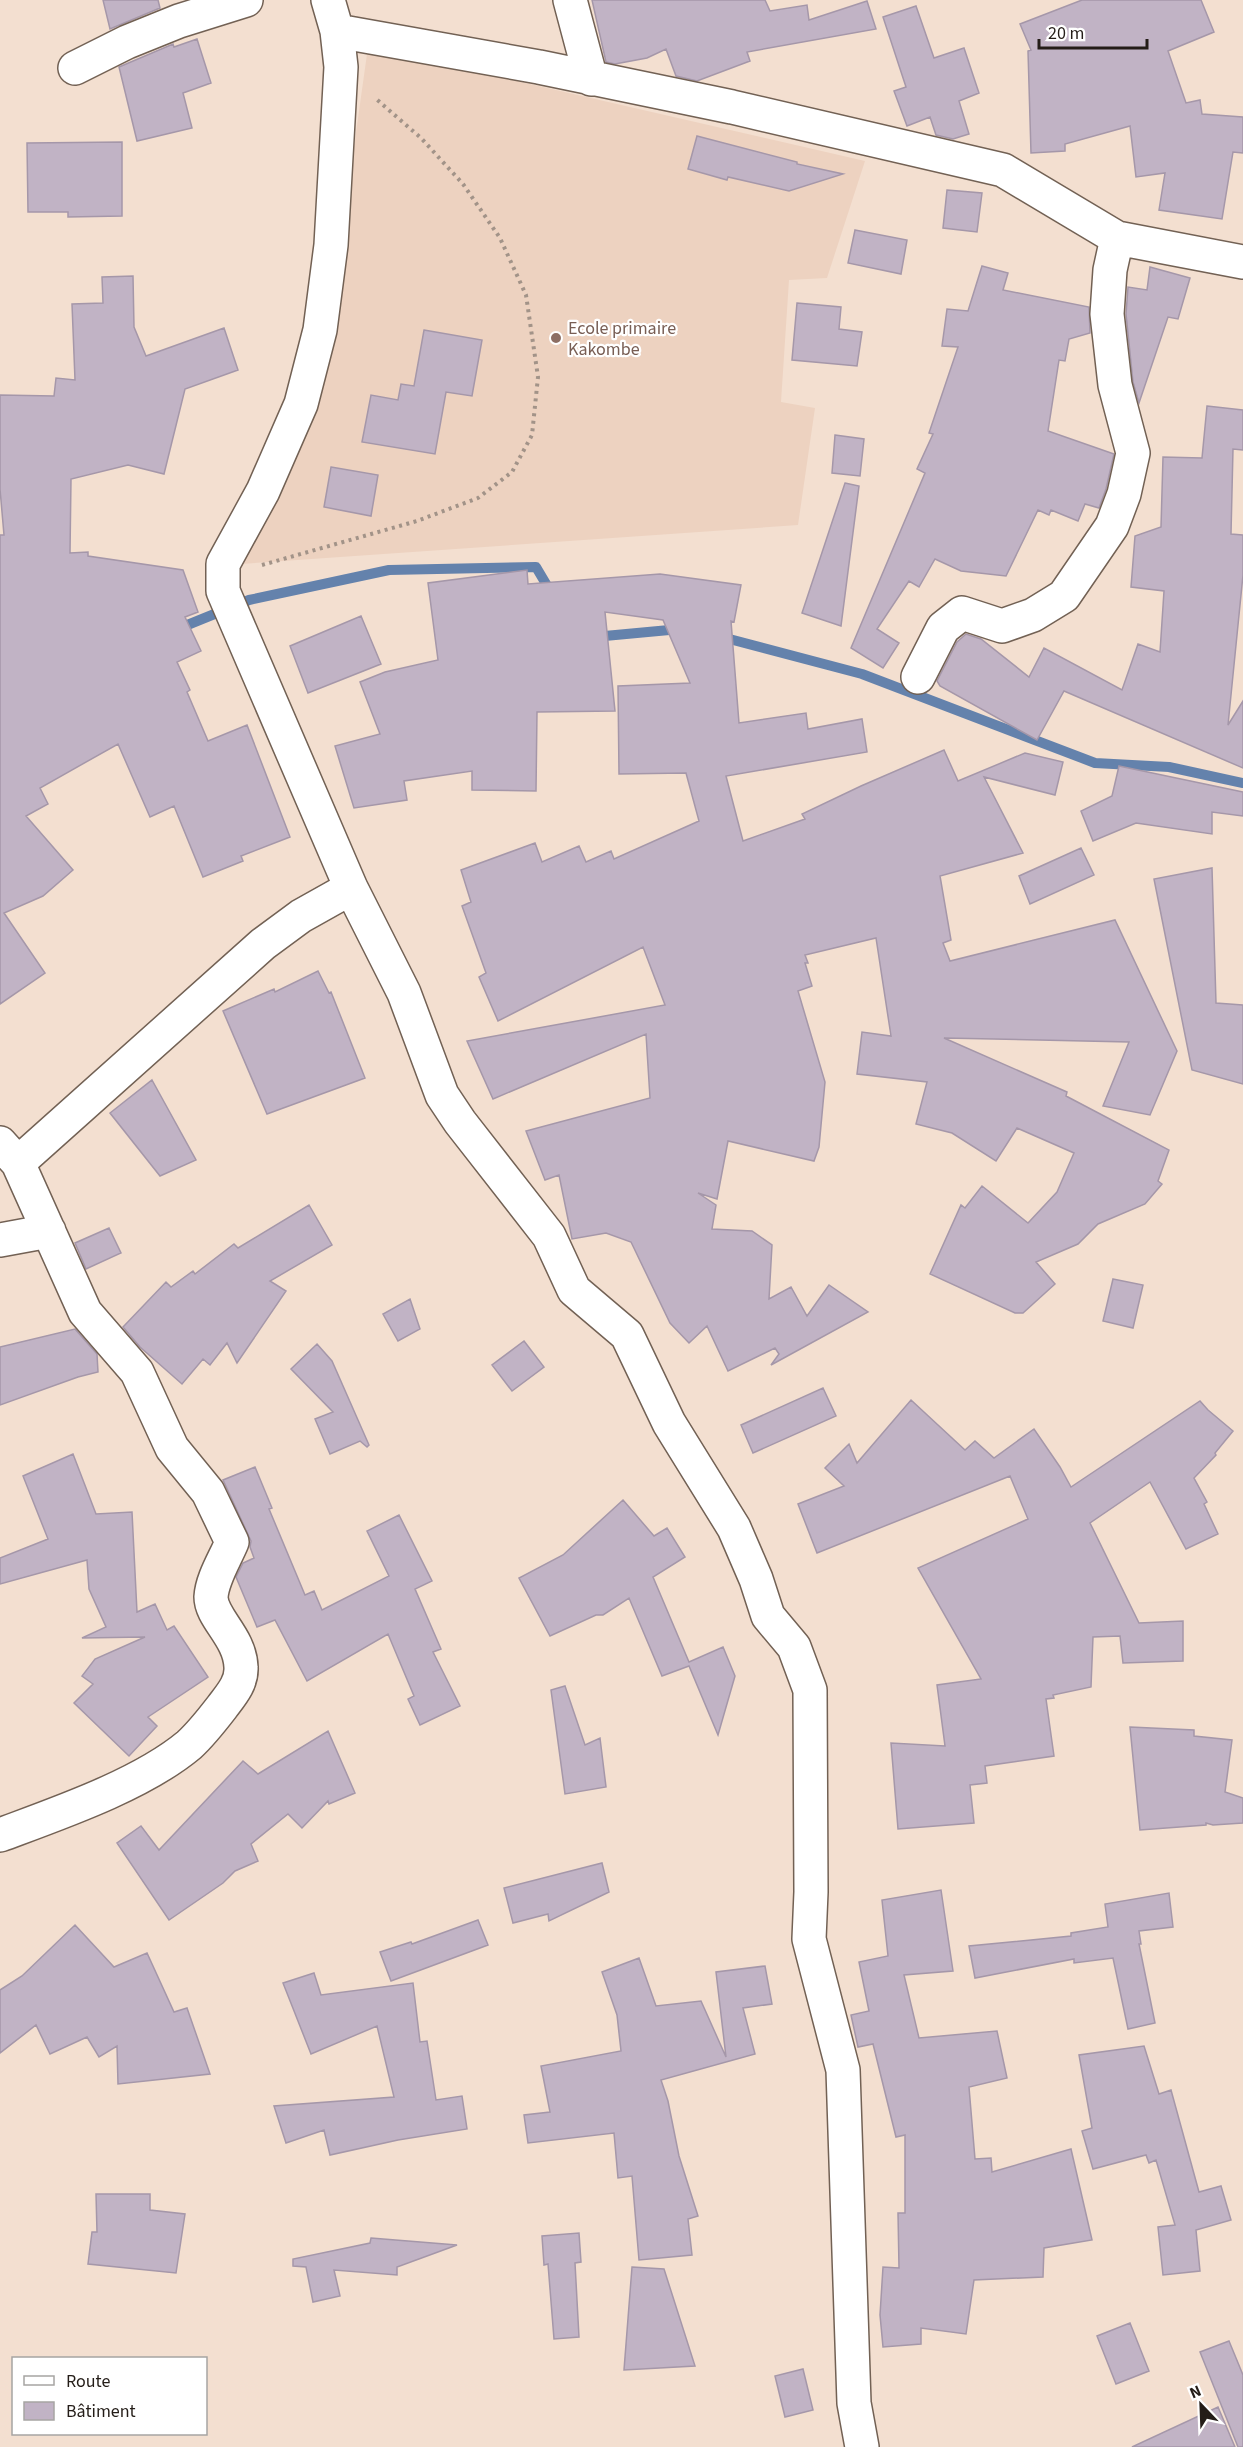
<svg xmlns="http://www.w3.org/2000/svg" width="1243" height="2447" viewBox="0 0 1243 2447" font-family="'Source Sans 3',sans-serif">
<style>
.built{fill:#edd2c0}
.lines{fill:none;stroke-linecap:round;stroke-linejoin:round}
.stream{stroke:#6482ac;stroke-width:10}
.building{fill:#c1b3c5;stroke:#a597a9;stroke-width:1.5}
.minor-casing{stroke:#726154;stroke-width:36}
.path{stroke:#a29388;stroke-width:4;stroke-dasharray:3 4.5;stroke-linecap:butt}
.minor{stroke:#fff;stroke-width:33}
.education-dot{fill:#8d6e63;stroke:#fff;stroke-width:2}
.labels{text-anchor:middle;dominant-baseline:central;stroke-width:4.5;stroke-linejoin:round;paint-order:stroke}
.education-label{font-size:18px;fill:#785e54;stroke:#fff;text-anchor:start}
</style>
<rect width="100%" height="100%" fill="#f3dfd0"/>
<path class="built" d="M 368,47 L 865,161 L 827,278 L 789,280 L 781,402 L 815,408 L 798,525 L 241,564 L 319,396 Z"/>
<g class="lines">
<path class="stream" d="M 175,630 L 249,600 L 389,570 L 536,567 L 552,594
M 718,636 L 862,674 L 1095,763 L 1169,767 L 1243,783
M 594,637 L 680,629"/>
</g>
<path class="building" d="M 103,0 L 158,0 L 160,8 L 110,29 Z
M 592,0 L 765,0 L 770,11 L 807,5 L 809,20 L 867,1 L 876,29 L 747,52 L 750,61 L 697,81 L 676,76 L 666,49 L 647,58 L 615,64 L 606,62 Z
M 1082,0 L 1201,0 L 1214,32 L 1168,51 L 1186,103 L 1200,100 L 1202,114 L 1243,117 L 1243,153 L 1233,152 L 1222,219 L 1159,210 L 1165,173 L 1136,177 L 1130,126 L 1065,144 L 1065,151 L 1031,153 L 1028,51 L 1031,50 L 1020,24 Z
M 916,6 L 934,58 L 964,48 L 979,93 L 959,101 L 969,134 L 953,139 L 936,135 L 930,117 L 907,126 L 894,91 L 906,87 L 883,17 Z
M 197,39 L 211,83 L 183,93 L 192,128 L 137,141 L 119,67 L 173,44 L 174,47 Z
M 697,136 L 797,162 L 797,164 L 843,174 L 789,191 L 728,177 L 727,180 L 688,169 Z
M 122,142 L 122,216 L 68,217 L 68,212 L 28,212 L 27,143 Z
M 947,190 L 982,193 L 977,232 L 943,228 Z
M 855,230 L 907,240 L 901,274 L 848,263 Z
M 982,266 L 1008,273 L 1003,290 L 1089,307 L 1090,333 L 1069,339 L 1065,361 L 1059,360 L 1048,431 L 1114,454 L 1106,489 L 1099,508 L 1085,504 L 1078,521 L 1051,510 L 1049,515 L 1038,510 L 1006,576 L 961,571 L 935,559 L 919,587 L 909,581 L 877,629 L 899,643 L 883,668 L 851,648 L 925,473 L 917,469 L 933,434 L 929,433 L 958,347 L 942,346 L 947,309 L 968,311 Z
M 1150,267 L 1190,278 L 1178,319 L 1168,317 L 1139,403 L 1133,382 L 1126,314 L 1128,287 L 1147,290 Z
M 133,276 L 134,327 L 146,356 L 224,328 L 238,370 L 185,389 L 164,474 L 128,465 L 71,479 L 70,553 L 88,552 L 88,556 L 183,570 L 198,612 L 185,617 L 201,651 L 177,662 L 190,690 L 187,692 L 208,741 L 247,725 L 290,837 L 241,856 L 243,861 L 203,877 L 174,806 L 150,817 L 118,744 L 40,788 L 48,804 L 26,816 L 73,870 L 43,896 L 4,913 L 45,973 L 0,1004 L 0,535 L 4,535 L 0,489 L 0,395 L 54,396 L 56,378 L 75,380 L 72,304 L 103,303 L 102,277 Z
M 797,303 L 841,307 L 839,329 L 862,332 L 857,366 L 792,360 Z
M 424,330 L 482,340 L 472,396 L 446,392 L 435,454 L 362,442 L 371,395 L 398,400 L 401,384 L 414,386 Z
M 1207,406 L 1243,410 L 1243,450 L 1233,449 L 1231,534 L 1243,535 L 1243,575 L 1228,725 L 1243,701 L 1243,768 L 1064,691 L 1037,740 L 940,686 L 937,681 L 957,642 L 966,634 L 981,639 L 1029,677 L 1044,648 L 1122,690 L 1138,644 L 1160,652 L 1164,591 L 1131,587 L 1135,536 L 1161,527 L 1163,457 L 1202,458 Z
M 835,435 L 864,439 L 860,476 L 832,473 Z
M 331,467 L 378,475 L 371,516 L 324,507 Z
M 845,483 L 859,486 L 841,626 L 802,613 Z
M 527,570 L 528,584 L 660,574 L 741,585 L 734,622 L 731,621 L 739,723 L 806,713 L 808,729 L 862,719 L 867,752 L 726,776 L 743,841 L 805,819 L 802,814 L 861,786 L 944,750 L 958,781 L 1025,753 L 1063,762 L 1055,795 L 984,777 L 1023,853 L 940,876 L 951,940 L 943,943 L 950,961 L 1115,920 L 1177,1051 L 1150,1115 L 1103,1106 L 1129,1042 L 944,1038 L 1067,1092 L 1066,1096 L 1169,1150 L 1158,1181 L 1162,1184 L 1145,1204 L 1098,1224 L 1078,1244 L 1036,1262 L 1055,1284 L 1023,1313 L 1015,1313 L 930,1274 L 961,1205 L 965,1208 L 982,1186 L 1028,1223 L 1057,1192 L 1074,1153 L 1017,1128 L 996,1161 L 952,1133 L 916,1124 L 927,1082 L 857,1074 L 862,1032 L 891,1036 L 876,938 L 805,955 L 808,963 L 805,963 L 812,986 L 798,991 L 825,1082 L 819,1147 L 814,1161 L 728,1141 L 717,1199 L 698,1193 L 716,1205 L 712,1229 L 752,1231 L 772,1245 L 769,1299 L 791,1287 L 807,1316 L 829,1285 L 868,1312 L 771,1365 L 779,1354 L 775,1348 L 728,1371 L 707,1326 L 689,1343 L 670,1323 L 631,1242 L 606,1233 L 572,1239 L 559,1175 L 545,1180 L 526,1131 L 650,1098 L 646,1034 L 493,1099 L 467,1041 L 665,1005 L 643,947 L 498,1021 L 479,977 L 486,973 L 462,906 L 471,902 L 461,870 L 535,843 L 542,862 L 579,846 L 586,862 L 611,851 L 614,859 L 699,821 L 686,773 L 619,774 L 618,686 L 690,683 L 663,620 L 605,612 L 615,711 L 537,712 L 536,791 L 472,790 L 472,771 L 404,781 L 407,800 L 354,808 L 335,746 L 380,734 L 360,682 L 385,672 L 438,660 L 428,583 Z
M 361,616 L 381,664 L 308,693 L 290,646 Z
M 1119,766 L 1243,792 L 1243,816 L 1212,812 L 1212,834 L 1136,823 L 1093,841 L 1081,811 L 1112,796 Z
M 1081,848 L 1094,875 L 1030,904 L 1019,876 Z
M 1212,868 L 1216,1003 L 1243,1005 L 1243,1084 L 1192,1070 L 1154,879 Z
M 318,971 L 329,993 L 331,992 L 365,1078 L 267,1114 L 223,1011 L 274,989 L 275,992 Z
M 152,1080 L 196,1160 L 160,1176 L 110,1113 Z
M 309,1205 L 332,1245 L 270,1281 L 286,1291 L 237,1363 L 227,1343 L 210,1365 L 203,1359 L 182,1384 L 140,1347 L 123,1327 L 166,1282 L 171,1287 L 193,1271 L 195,1274 L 234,1244 L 238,1248 Z
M 109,1228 L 121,1253 L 86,1269 L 75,1243 Z
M 1113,1279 L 1143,1285 L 1133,1328 L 1103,1321 Z
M 410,1299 L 420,1329 L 398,1341 L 383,1314 Z
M 75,1329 L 97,1354 L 98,1372 L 78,1377 L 0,1405 L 0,1347 Z
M 524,1341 L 544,1367 L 512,1391 L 492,1365 Z
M 317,1344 L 332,1361 L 369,1445 L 367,1447 L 360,1441 L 330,1454 L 315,1419 L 333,1412 L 291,1369 Z
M 823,1388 L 836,1416 L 753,1453 L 741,1425 Z
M 911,1400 L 965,1450 L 975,1441 L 994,1458 L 1034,1429 L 1060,1467 L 1071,1487 L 1200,1401 L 1208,1410 L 1233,1431 L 1215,1453 L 1216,1455 L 1194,1478 L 1207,1502 L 1204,1504 L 1218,1534 L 1186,1549 L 1150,1482 L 1090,1523 L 1139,1623 L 1183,1621 L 1183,1661 L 1123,1663 L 1120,1636 L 1093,1637 L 1091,1687 L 1053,1695 L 1054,1698 L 1046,1699 L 1054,1756 L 985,1766 L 987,1783 L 970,1785 L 974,1823 L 898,1829 L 891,1743 L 945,1746 L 937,1685 L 981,1679 L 918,1568 L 1028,1519 L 1010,1476 L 817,1553 L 798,1504 L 844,1486 L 825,1468 L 849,1444 L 857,1463 Z
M 73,1454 L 96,1514 L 132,1512 L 137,1612 L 155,1604 L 167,1630 L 174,1626 L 208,1677 L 148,1717 L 157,1726 L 129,1756 L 74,1703 L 93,1684 L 82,1676 L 95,1659 L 145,1637 L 82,1638 L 106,1627 L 89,1589 L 87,1560 L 0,1584 L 0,1558 L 48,1539 L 23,1476 Z
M 255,1467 L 272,1508 L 269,1509 L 305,1595 L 314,1591 L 322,1610 L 389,1576 L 367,1531 L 399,1515 L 432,1581 L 415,1589 L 441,1649 L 433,1652 L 460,1706 L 420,1725 L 408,1699 L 414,1696 L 388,1634 L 307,1681 L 275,1620 L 257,1627 L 236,1577 L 243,1563 L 254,1558 L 250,1547 L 251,1541 L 223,1480 Z
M 623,1500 L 654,1536 L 667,1528 L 685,1557 L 653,1577 L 689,1662 L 723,1647 L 735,1676 L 718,1735 L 689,1666 L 662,1676 L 629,1598 L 603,1615 L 596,1615 L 550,1636 L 519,1578 L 563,1555 Z
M 565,1686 L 585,1745 L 600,1738 L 606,1787 L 565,1794 L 551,1690 Z
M 1130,1727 L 1194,1730 L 1194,1736 L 1232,1740 L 1225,1792 L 1243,1798 L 1243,1823 L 1213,1825 L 1206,1823 L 1206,1825 L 1140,1830 Z
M 328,1731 L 355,1793 L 329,1804 L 328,1801 L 302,1828 L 288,1814 L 251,1844 L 258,1861 L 235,1871 L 223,1883 L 169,1920 L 117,1843 L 141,1826 L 159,1850 L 243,1761 L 258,1774 Z
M 602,1863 L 609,1892 L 549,1921 L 548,1914 L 513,1923 L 504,1888 Z
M 941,1890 L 953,1971 L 904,1975 L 919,2038 L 997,2031 L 1007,2078 L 969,2087 L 975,2159 L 991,2158 L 992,2172 L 1071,2149 L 1092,2240 L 1044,2248 L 1043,2277 L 974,2280 L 966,2334 L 921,2328 L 921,2344 L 883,2347 L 880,2315 L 883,2267 L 899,2268 L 898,2213 L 905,2213 L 905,2135 L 896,2137 L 873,2044 L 858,2047 L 851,2015 L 869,2011 L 859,1962 L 888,1956 L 882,1900 Z
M 1169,1893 L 1173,1927 L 1139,1931 L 1141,1944 L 1139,1944 L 1155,2023 L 1128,2029 L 1113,1958 L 1074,1963 L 1074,1959 L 975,1978 L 969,1946 L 1071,1936 L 1071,1933 L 1108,1927 L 1105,1904 Z
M 478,1920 L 488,1945 L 391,1981 L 380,1952 L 411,1942 L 412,1944 Z
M 75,1925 L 114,1967 L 147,1953 L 174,2012 L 187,2008 L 210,2074 L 118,2084 L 117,2046 L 99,2057 L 87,2037 L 50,2054 L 36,2025 L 0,2053 L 0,1990 L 22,1976 Z
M 639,1958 L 656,2006 L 701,2001 L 726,2057 L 716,1972 L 765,1966 L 772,2004 L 743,2008 L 755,2054 L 661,2080 L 668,2101 L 679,2156 L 698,2216 L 688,2219 L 692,2255 L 639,2260 L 632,2176 L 618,2178 L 614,2133 L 528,2143 L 524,2115 L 550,2112 L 541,2066 L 621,2051 L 617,2015 L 602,1972 Z
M 314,1973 L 321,1995 L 413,1983 L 420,2042 L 427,2041 L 436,2100 L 462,2096 L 467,2129 L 398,2140 L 330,2155 L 324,2130 L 286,2143 L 274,2106 L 394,2097 L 377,2026 L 311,2054 L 283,1983 Z
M 1144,2046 L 1159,2094 L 1171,2090 L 1199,2192 L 1221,2186 L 1231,2220 L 1196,2230 L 1200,2271 L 1163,2275 L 1158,2227 L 1175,2225 L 1156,2160 L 1149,2163 L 1146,2155 L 1093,2169 L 1082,2131 L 1092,2128 L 1079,2055 Z
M 96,2194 L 150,2194 L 150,2210 L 185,2214 L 176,2273 L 88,2264 L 92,2232 L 97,2232 Z
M 579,2233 L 581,2262 L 575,2263 L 579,2337 L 554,2339 L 548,2264 L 544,2265 L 542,2236 Z
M 371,2238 L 457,2245 L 397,2267 L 397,2275 L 334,2270 L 340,2296 L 313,2302 L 306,2267 L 293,2266 L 293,2259 L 370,2243 Z
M 632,2267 L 664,2269 L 695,2366 L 624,2370 Z
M 1130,2323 L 1149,2371 L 1116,2384 L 1097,2336 Z
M 1229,2341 L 1243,2375 L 1243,2447 L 1238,2447 L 1200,2352 Z
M 803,2369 L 813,2410 L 785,2417 L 775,2376 Z
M 1218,2407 L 1235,2447 L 1132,2447 Z"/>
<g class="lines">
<defs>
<path id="minor" d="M 328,0 L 337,31 L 341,67 L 331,245 L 320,330 L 301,404 L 263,491 L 223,564 L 223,591 L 351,888 L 404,993 L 442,1095 L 460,1122 L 549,1236 L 574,1290 L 627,1335 L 669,1423 L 734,1528 L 756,1579 L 768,1616 L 794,1647 L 810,1690 L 811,1892 L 809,1939 L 843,2070 L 854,2403 L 862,2447
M 570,0 L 591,79
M 337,31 L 539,67 L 732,107 L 1003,170 L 1117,238 L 1243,262
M 75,68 L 127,42 L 179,21 L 246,0
M 918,677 L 943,628 L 962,613 L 1002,626 L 1033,615 L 1064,596 L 1112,526 L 1124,494 L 1133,453 L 1115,385 L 1107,314 L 1110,270 L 1117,238
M 0,1143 L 18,1163 L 85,1312 L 137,1372 L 172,1448 L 208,1492 L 232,1542 C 225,1559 212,1579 211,1597 C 211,1618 240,1637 241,1667 C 242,1683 231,1695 222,1707 C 212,1720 201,1734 189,1745 C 141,1785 59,1813 0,1835
M 18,1163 L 263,944 L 301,916 L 351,888
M 0,1240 L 49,1231"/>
</defs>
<use href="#minor" class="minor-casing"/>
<path class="path" d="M 262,565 L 417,521 L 478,498 L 512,472 L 532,435 L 538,377 L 526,295 L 500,238 L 463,184 L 421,138 L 375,98"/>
<use href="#minor" class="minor"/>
</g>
<circle class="education-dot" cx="556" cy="338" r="6"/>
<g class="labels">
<g class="education-label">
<text x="568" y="328">Ecole primaire<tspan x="568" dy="21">Kakombe</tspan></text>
</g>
</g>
<rect x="12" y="2357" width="195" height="78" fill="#ffffff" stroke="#a7a5a3" stroke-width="1.5"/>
<rect x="24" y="2376" width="30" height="9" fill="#ffffff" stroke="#a7a5a3" stroke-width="1.5"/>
<text x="66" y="2387" font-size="18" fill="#241d18">Route</text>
<rect x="24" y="2402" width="30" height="18" fill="#c1b3c5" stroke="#a7a5a3" stroke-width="1.5"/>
<text x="66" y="2417" font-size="18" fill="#241d18">Bâtiment</text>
<g transform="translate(1201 2405) rotate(337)" stroke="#ffffff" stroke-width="4.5" paint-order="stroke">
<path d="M0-4.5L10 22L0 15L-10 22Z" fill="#241d18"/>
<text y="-9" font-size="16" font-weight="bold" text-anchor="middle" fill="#241d18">N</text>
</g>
<path d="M1039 39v9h108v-9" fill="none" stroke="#241d18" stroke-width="3"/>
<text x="1048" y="39" font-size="18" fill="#241d18" stroke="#ffffff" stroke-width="4.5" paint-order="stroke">20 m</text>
</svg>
